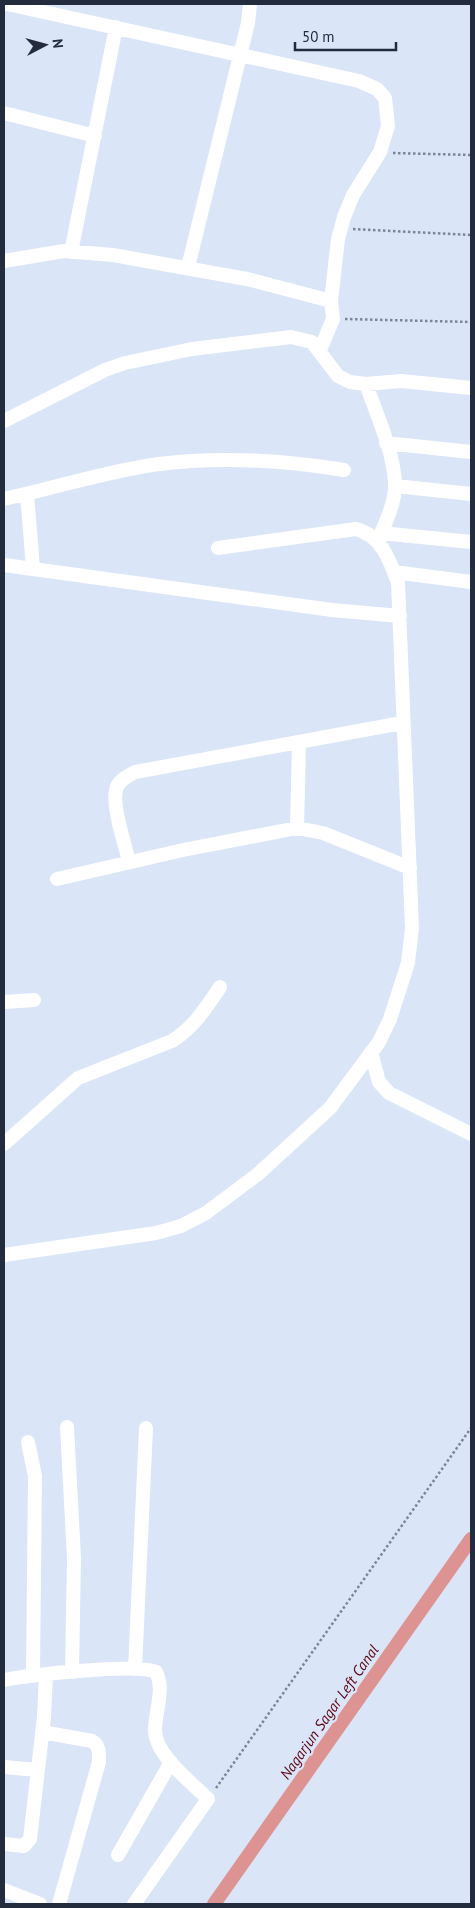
<svg xmlns="http://www.w3.org/2000/svg" width="475" height="1908" viewBox="0 0 475 1908" font-family="'PT Sans',sans-serif">
<style>
.lines{fill:none;stroke-linecap:round;stroke-linejoin:round}
.canal{stroke:#dd9391;stroke-width:14}
.path{stroke:#7a8596;stroke-width:2.5;stroke-dasharray:2.5 2.5;stroke-linecap:butt}
.minor{stroke:#fff;stroke-width:14}
.labels{text-anchor:middle;dominant-baseline:central;stroke-width:4.5;stroke-linejoin:round;paint-order:stroke}
.water-label{font-size:15px;font-style:italic;fill:#5d0312;stroke:#dae5f7}
</style>
<rect width="100%" height="100%" fill="#dae5f7"/>
<g class="lines">
<path class="canal" d="M 214,1904 L 471,1539"/>
<path class="path" d="M 393,153 L 471,155
M 353,229 L 471,235
M 345,319 L 471,322
M 216,1788 L 471,1428"/>
<path class="minor" d="M 7,4 L 359,81 L 377,89 L 385,98 L 388,126 L 380,152 L 353,195 L 344,217 L 338,239 L 331,301 L 333,319 L 320,350
M 4,113 L 95,136
M 71,252 L 116,27
M 4,261 L 64,251 L 113,255 L 247,279 L 331,301
M 188,267 L 248,23 L 250,4
M 366,384 C 377,416 394,451 395,485 C 395,504 385,523 378,541
M 4,421 L 105,370 L 125,363 L 192,349 L 291,337 L 312,342 L 338,376 L 350,382 L 366,384 L 401,381 L 471,388
M 386,443 L 471,452
M 395,486 L 471,494
M 27,494 L 33,568
M 4,499 C 55,488 107,471 159,464 C 222,456 282,460 344,470
M 381,533 L 471,542
M 4,565 L 332,610 L 400,616
M 394,572 L 471,582
M 297,828 L 299,744
M 129,862 C 125,843 112,808 116,790 C 117,781 128,776 135,772 L 402,723
M 57,879 L 183,850 L 297,828 L 323,833 L 410,868
M 4,1002 L 34,1000
M 371,1052 L 379,1082 L 389,1093 L 471,1134
M 4,1144 L 78,1078 L 172,1041 C 194,1027 206,1008 220,987
M 4,1255 L 156,1233 L 181,1226 L 206,1213 L 258,1174 L 330,1108 L 379,1042 L 390,1019 L 408,963 L 412,928 L 398,583 C 390,561 382,536 356,529 L 218,548
M 67,1427 L 74,1558 L 72,1672
M 28,1442 L 35,1476 L 33,1675
M 135,1669 L 146,1428
M 4,1680 C 30,1675 136,1663 156,1672 C 165,1689 155,1712 155,1730 C 155,1755 191,1782 208,1799 L 134,1904
M 42,1732 L 92,1741 C 100,1746 99,1753 99,1762 L 59,1904
M 4,1767 L 37,1770
M 4,1844 L 24,1846 L 30,1839 L 44,1717 L 46,1674
M 118,1855 L 171,1762
M 4,1890 L 40,1904"/>
</g>
<g class="labels">
<g class="water-label">
<text transform="translate(329 1712) rotate(-55)">Nagarjun Sagar Left Canal</text>
</g>
</g>
<rect width="475" height="1908" fill="none" stroke="#222c3d" stroke-width="10"/>
<g transform="translate(45 45) rotate(84)" stroke="#dae5f7" stroke-width="4" paint-order="stroke">
<path d="M0-4L9 19L0 12L-9 19Z" fill="#222c3d"/>
<text y="-8" font-size="14" font-weight="bold" text-anchor="middle" fill="#222c3d">N</text>
</g>
<path d="M295 42v8h101v-8" fill="none" stroke="#222c3d" stroke-width="2.5"/>
<text x="302" y="42" font-size="15" fill="#222c3d" stroke="#dae5f7" stroke-width="4" paint-order="stroke">50 m</text>
</svg>
